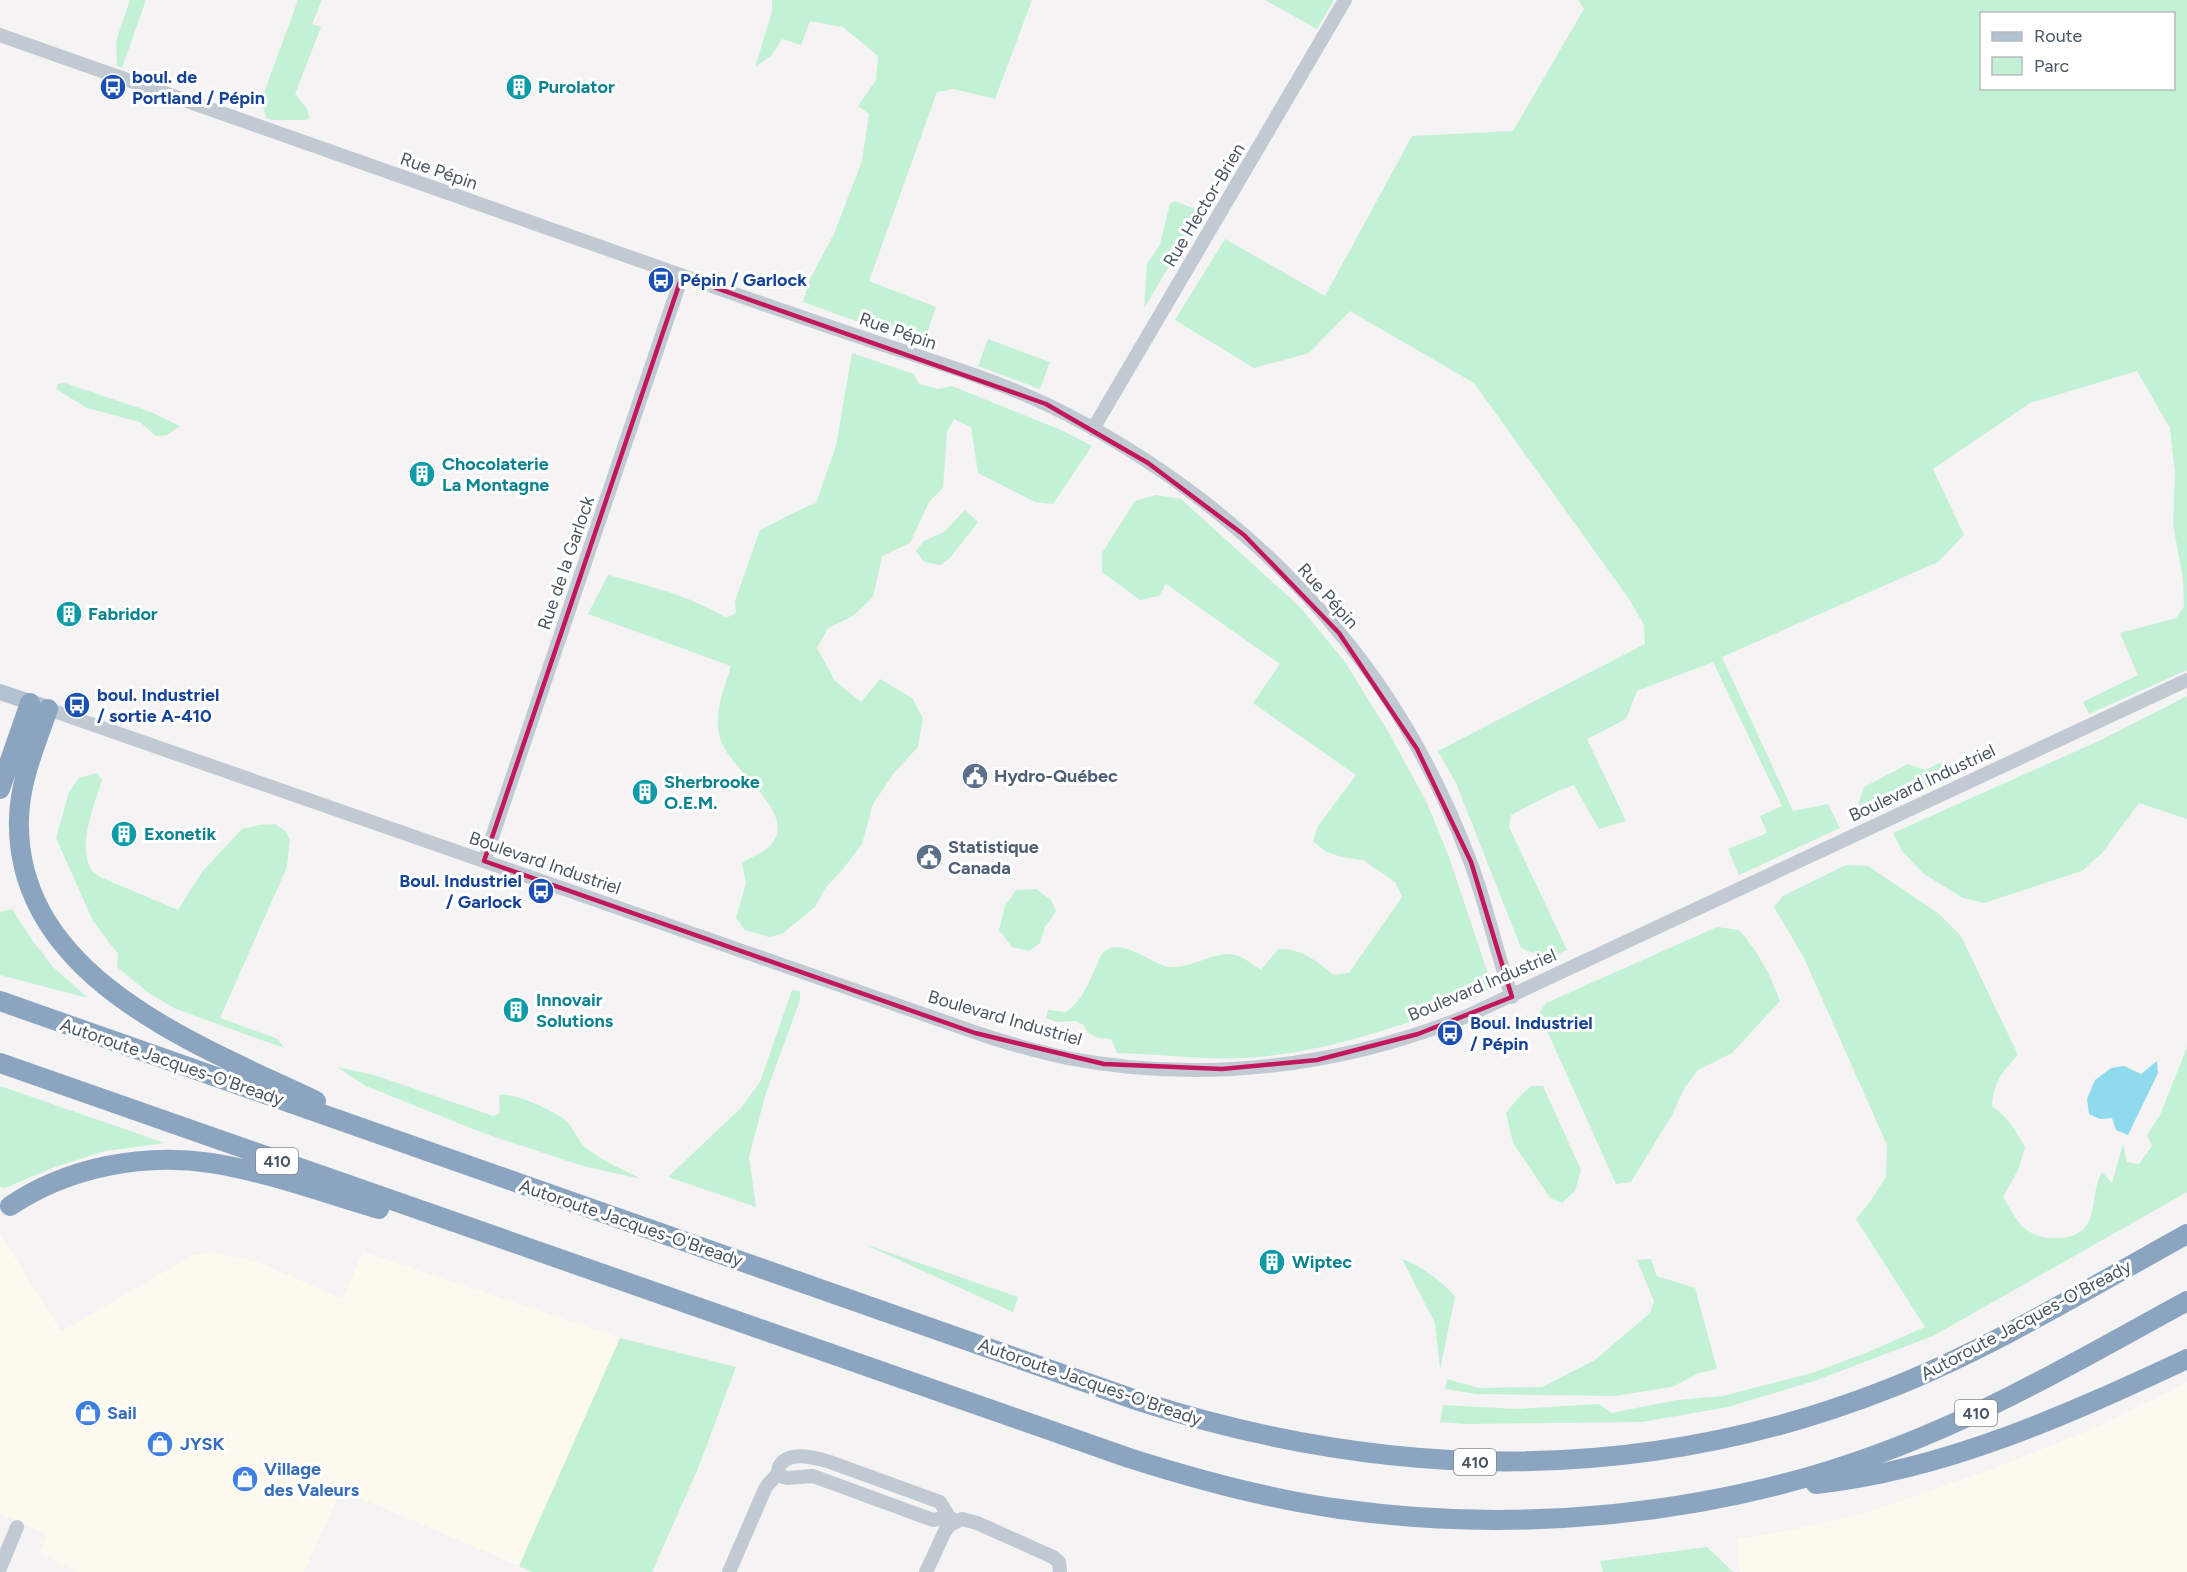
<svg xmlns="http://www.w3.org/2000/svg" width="2187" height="1572" viewBox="0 0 2187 1572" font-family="Figtree,sans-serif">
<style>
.commercial{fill:#fdf9ef}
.green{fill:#c3f1d5;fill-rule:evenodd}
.water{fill:#90daee}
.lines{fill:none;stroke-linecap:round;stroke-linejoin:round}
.minor{stroke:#c1cad2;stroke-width:14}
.major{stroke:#b3c2d1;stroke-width:16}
.highway{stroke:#8ba5c1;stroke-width:20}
.marked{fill:none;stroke:#c2185b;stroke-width:4.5;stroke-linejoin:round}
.labels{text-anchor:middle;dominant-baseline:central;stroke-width:6;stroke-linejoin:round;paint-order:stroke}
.shield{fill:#fff;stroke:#808990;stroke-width:1.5}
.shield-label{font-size:16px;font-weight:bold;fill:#4a5661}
.transit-label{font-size:18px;font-weight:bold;fill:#164399;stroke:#fff;text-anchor:start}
.culture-label{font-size:18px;font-weight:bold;fill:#0d838f;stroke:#fff;text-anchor:start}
.street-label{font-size:18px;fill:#4a5661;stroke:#fff}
.service-label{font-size:18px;font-weight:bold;fill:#4e5e75;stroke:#fff;text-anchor:start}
.shop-label{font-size:18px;font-weight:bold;fill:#366cbe;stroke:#fff;text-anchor:start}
</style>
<rect width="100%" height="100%" fill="#f5f3f3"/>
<path class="commercial" d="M 0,1234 L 60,1330 L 64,1330 L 193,1255 L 212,1252 L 249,1260 L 266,1265 L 342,1299 L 363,1252 L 620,1338 L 519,1566 L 341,1490 L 304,1572 L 78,1572 L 40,1553 L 47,1534 L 0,1514 Z
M 2187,1382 L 2187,1572 L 1740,1572 L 1737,1539 L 1791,1530 L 1864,1513 L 1912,1497 L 1997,1467 L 2090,1430 Z"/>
<path class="green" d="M 130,0 L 146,0 L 122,68 L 117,66 L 116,41 Z
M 298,0 L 322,0 L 312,24 L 321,27 L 295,94 L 306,107 L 310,118 L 306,120 L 272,120 L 266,118 L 263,106 L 265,90 Z
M 772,0 L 1032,0 L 995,99 L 954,89 L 937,92 L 869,281 L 936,307 L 923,345 L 803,302 L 810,279 L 834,234 L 862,161 L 869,114 L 858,106 L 876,80 L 878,56 L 843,27 L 810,21 L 801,45 L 782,39 L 772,55 L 755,67 L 772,12 Z
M 1265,0 L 1334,0 L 1317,29 Z
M 1578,0 L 2187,0 L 2187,670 L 2089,714 L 2083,702 L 2138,675 L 2120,633 L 2176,618 L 2184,607 L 2183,579 L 2173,524 L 2175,473 L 2170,428 L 2137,371 L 2030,403 L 1933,469 L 1964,535 L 1938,562 L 1722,657 L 1793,811 L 1828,804 L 1840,828 L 1739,875 L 1728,849 L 1767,833 L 1760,816 L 1782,806 L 1713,662 L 1637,691 L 1626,719 L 1587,739 L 1626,821 L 1599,829 L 1574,785 L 1558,791 L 1511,815 L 1509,827 L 1567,950 L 1547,959 L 1521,948 L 1456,783 L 1438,751 L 1645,644 L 1644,625 L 1629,599 L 1474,383 L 1350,311 L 1309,353 L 1254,368 L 1175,320 L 1225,239 L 1325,296 L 1412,136 L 1513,131 L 1584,9 ZM 1982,14 L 2174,14 L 2174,88 L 1982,88 Z
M 1175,201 L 1202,212 L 1144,308 L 1147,264 L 1160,244 L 1170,204 Z
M 988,339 L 1050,362 L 1040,389 L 978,366 Z
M 852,353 L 914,374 L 919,384 L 938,389 L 952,386 L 1061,430 L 1092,446 L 1053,504 L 1035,502 L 978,473 L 971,427 L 954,419 L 947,432 L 943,488 L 929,502 L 910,543 L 882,556 L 873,597 L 853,616 L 828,628 L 817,648 L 835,681 L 861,702 L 880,679 L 912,698 L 923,718 L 918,747 L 893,774 L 873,804 L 862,844 L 843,869 L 826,887 L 815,907 L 782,934 L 769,937 L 745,930 L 736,918 L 746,883 L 742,863 C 750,857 763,853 770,846 C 801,813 729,771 720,738 C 713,713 724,690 731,666 L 588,614 L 608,575 C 649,586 689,595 726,618 L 736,613 L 735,601 L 760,530 C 780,521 796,510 816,503 L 836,446 Z
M 65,383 L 151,412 L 180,426 L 167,435 L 156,436 L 140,422 L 87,408 L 56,389 L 58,384 Z
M 1156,495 L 1181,499 L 1300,607 L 1345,662 L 1389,733 L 1427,803 L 1449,857 L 1490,980 L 1490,989 L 1480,996 C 1403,1025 1328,1053 1245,1058 C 1200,1060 1160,1054 1117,1053 L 1111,1039 L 1098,1038 L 1088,1033 L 1083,1025 L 1076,1021 L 1057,1022 L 1046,1018 L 1048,1010 L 1066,1012 C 1082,1001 1088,984 1096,967 C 1098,963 1099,957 1102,954 C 1120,934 1151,965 1170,967 C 1190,968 1214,953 1229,954 C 1240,954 1252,964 1261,970 L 1278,949 C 1304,949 1314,960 1334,975 L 1349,973 L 1402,897 L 1395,882 L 1363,860 L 1341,857 L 1325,851 L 1313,841 L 1318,826 L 1356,775 L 1253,703 L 1280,664 L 1166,584 L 1159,596 L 1140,600 L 1102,572 L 1102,553 L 1135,501 Z
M 965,510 L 978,522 L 950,558 L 941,565 L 924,562 L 916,551 L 924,541 L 944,532 Z
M 2187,696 L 2187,819 L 2139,803 L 2102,853 L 2082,871 L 1984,903 L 1963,898 L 1924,874 L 1902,851 L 1893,833 L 2101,740 Z
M 1942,762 L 1949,766 L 1952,777 L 1871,816 L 1859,812 L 1859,802 L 1864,787 L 1908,764 L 1925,770 Z
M 97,773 L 102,780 C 95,803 78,844 90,867 C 91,871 96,874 100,877 L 178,910 L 202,872 L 242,829 L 259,825 L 275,824 L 284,830 L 290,839 L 287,867 L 220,1018 L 278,1039 L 284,1048 L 176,1009 L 150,994 L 117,967 L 118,954 L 93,921 L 56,838 L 69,792 L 79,778 Z
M 1846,865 L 1868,866 L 1938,913 L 1961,936 L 2018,1055 C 2002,1071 1993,1084 1992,1106 C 2005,1114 2019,1134 2025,1148 L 2018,1170 L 2003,1197 C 2009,1206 2015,1220 2024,1228 C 2040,1242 2079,1244 2089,1221 C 2096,1205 2093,1187 2102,1172 L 2112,1183 L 2123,1144 L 2127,1162 L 2139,1164 L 2152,1146 L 2147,1135 L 2160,1115 L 2187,1047 L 2187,1192 L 1933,1336 L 1814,1381 L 1728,1407 L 1642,1422 L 1465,1424 L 1440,1422 L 1443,1405 L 1516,1409 L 1599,1404 L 1611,1413 L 1677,1400 L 1723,1396 L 1812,1373 L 1866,1353 L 1925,1327 L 1856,1219 L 1870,1202 L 1886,1177 L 1887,1145 L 1804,958 L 1774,907 L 1783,896 Z
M 1036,889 L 1051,900 L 1056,911 L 1045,927 L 1040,943 L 1029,951 L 1012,947 L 999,930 L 1005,906 L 1016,890 Z
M 12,909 L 32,940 L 53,967 L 88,998 L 0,975 L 0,912 Z
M 1717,927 L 1739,930 C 1758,951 1770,974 1780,1001 L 1732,1053 L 1698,1070 L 1685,1087 L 1672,1115 L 1631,1182 L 1616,1184 L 1539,1013 L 1546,1003 Z
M 792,990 L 800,991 L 800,1000 L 765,1096 L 749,1157 L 756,1207 L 668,1177 L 741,1108 L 760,1082 Z
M 337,1067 L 374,1075 L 493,1116 L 500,1113 L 499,1095 C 511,1091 554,1111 564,1119 C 574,1127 578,1142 587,1149 C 603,1161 624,1170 641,1179 L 583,1166 L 483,1133 L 366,1086 Z
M 0,1086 L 165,1143 L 105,1151 L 55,1167 L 5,1188 L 0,1187 Z
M 1531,1086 L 1543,1086 L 1581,1170 L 1575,1191 L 1562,1203 L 1550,1198 L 1513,1143 L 1506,1113 L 1518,1098 Z
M 864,1244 L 1018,1297 L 1013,1312 Z
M 1402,1259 C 1418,1264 1446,1284 1455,1297 L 1440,1370 L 1435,1323 Z
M 1651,1259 L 1657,1276 L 1695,1288 L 1717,1369 L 1699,1373 L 1672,1387 L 1614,1396 L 1476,1394 L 1445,1389 L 1447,1379 L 1479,1388 L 1542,1387 L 1595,1360 L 1650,1313 L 1654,1301 L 1637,1260 Z
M 620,1338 L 736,1367 L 699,1466 L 652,1572 L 532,1572 L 519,1566 Z
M 1707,1547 L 1733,1572 L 1603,1572 L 1600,1561 Z"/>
<path class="water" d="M 2157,1061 L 2158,1073 L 2128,1135 L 2116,1130 L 2112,1118 L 2100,1119 L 2089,1114 L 2087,1099 L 2095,1080 L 2111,1068 L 2124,1066 L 2141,1074 Z"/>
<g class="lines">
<path class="minor" d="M 0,35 C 209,109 418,183 627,256 C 711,286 794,315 878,343 C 935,362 993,379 1048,405 C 1158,458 1260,537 1338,631 C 1394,698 1439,779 1470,861 C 1487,905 1496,952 1512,997
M 1093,429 L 1345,0
M 48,709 L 983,1035 C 1011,1044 1039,1052 1067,1058 C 1202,1084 1340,1067 1467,1016 L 2187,680
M 484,861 L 682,276
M 777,1475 L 787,1478 L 813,1476 L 933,1520 L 949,1517
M 0,1568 L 17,1527
M 729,1572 L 765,1489 C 768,1483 774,1479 777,1474 C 779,1471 778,1468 780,1465 C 790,1450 816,1458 830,1462 L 940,1502 L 949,1517 L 956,1521
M 926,1572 L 945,1531 L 950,1525 L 962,1519 L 977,1523 L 1053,1557 L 1059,1562 L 1060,1572"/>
<path class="major" d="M 0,692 L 42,706"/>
<path class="highway" d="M 48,709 C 36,744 20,780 19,818 C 14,977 198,1045 316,1101
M 0,789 L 30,703
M 0,1001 L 1139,1401 C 1388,1481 1642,1486 1888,1389 C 1992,1348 2089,1288 2187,1234
M 0,1063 L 1129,1458 C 1198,1480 1268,1499 1340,1509 C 1516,1534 1711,1516 1878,1454 C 1986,1415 2086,1356 2187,1301
M 10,1206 C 68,1167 142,1153 211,1163 C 268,1172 324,1193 379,1209
M 1816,1484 C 1946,1470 2069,1414 2187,1359"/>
</g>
<path class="marked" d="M 682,276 L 1046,404 L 1148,463 L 1244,535 L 1339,633 L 1417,749 L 1471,862 L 1512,997 L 1418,1034 L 1317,1060 L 1222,1069 L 1104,1064 L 975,1033 L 484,861 Z"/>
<defs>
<symbol id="bus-disc" viewBox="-11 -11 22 22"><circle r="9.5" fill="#1a4fb4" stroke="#fff"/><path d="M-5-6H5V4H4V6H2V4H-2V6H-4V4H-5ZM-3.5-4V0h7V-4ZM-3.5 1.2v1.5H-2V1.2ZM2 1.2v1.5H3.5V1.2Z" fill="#fff"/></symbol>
<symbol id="building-disc" viewBox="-11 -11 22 22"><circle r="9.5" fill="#0f9aa8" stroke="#fff"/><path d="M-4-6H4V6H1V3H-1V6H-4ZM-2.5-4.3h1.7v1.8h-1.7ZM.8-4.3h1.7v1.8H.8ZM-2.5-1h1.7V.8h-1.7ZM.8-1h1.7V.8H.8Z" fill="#fff"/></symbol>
<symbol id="civic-disc" viewBox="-11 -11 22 22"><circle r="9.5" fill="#5c6f8a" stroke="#fff"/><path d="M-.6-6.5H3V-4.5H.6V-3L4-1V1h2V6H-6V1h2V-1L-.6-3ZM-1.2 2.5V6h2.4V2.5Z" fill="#fff"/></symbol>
<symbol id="shop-disc" viewBox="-11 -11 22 22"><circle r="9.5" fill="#3f7fe0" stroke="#fff"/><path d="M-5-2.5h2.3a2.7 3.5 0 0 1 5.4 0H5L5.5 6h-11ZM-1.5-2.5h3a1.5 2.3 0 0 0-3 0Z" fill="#fff"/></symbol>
</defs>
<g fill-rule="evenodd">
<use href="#bus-disc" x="98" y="72" width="30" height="30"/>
<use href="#building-disc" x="504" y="72" width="30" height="30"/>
<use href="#bus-disc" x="646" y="265" width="30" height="30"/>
<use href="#building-disc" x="407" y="459" width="30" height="30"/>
<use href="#building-disc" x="54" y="599" width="30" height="30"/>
<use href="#bus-disc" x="62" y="690" width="30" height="30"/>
<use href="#civic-disc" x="960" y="761" width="30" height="30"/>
<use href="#building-disc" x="630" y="777" width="30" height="30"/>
<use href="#building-disc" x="109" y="819" width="30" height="30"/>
<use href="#civic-disc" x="914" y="842" width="30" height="30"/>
<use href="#bus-disc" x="526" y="876" width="30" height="30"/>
<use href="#building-disc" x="501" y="995" width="30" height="30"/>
<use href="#bus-disc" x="1435" y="1018" width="30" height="30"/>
<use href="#building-disc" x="1257" y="1247" width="30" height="30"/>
<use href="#shop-disc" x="73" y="1398" width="30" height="30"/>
<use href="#shop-disc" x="145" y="1429" width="30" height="30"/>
<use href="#shop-disc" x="230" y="1464" width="30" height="30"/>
</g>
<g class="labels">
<g class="shield">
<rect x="256" y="1148" width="42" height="26" rx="4.5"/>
<rect x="1955" y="1400" width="42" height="26" rx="4.5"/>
<rect x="1454" y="1449" width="42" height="26" rx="4.5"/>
</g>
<g class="shield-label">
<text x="277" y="1161">410</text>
<text x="1976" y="1413">410</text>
<text x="1475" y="1462">410</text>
</g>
<g class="transit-label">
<text x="132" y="77">boul. de<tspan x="132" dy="21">Portland / Pépin</tspan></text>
<text x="680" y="280">Pépin / Garlock</text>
<text x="97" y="695">boul. Industriel<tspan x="97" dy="21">/ sortie A-410</tspan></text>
<text x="522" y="881" text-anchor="end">Boul. Industriel<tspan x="522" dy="21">/ Garlock</tspan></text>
<text x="1470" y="1023">Boul. Industriel<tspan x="1470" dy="21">/ Pépin</tspan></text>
</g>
<g class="culture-label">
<text x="538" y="87">Purolator</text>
<text x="442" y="464">Chocolaterie<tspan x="442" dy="21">La Montagne</tspan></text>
<text x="88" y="614">Fabridor</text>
<text x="664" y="782">Sherbrooke<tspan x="664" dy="21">O.E.M.</tspan></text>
<text x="144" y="834">Exonetik</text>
<text x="536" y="1000">Innovair<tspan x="536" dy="21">Solutions</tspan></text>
<text x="1292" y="1262">Wiptec</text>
</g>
<g class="street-label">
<text transform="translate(439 171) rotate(19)">Rue Pépin</text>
<text transform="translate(1204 205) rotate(-59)">Rue Hector-Brien</text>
<text transform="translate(898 331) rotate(19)">Rue Pépin</text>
<text transform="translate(566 563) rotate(-71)">Rue de la Garlock</text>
<text transform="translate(1328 596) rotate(48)">Rue Pépin</text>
<text transform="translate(1922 783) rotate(-25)">Boulevard Industriel</text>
<text transform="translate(545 863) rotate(19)">Boulevard Industriel</text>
<text transform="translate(1482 985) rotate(-23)">Boulevard Industriel</text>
<text transform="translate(1005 1018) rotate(16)">Boulevard Industriel</text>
<text transform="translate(172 1062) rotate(19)">Autoroute Jacques-O'Bready</text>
<text transform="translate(631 1223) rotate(19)">Autoroute Jacques-O'Bready</text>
<text transform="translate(2026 1320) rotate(-28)">Autoroute Jacques-O'Bready</text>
<text transform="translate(1090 1382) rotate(19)">Autoroute Jacques-O'Bready</text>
</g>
<g class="service-label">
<text x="994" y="776">Hydro-Québec</text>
<text x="948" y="847">Statistique<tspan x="948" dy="21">Canada</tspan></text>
</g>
<g class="shop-label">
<text x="107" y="1413">Sail</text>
<text x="180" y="1444">JYSK</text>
<text x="264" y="1469">Village<tspan x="264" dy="21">des Valeurs</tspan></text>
</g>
</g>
<rect x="1980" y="12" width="195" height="78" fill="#ffffff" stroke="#b7bbc0" stroke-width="1.5"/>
<rect x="1992" y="32" width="30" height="9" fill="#b3c2d1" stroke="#b7bbc0" stroke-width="1.5"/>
<text x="2034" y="42" font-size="18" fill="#4a5661">Route</text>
<rect x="1992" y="57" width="30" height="18" fill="#c3f1d5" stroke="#b7bbc0" stroke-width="1.5"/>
<text x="2034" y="72" font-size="18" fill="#4a5661">Parc</text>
</svg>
